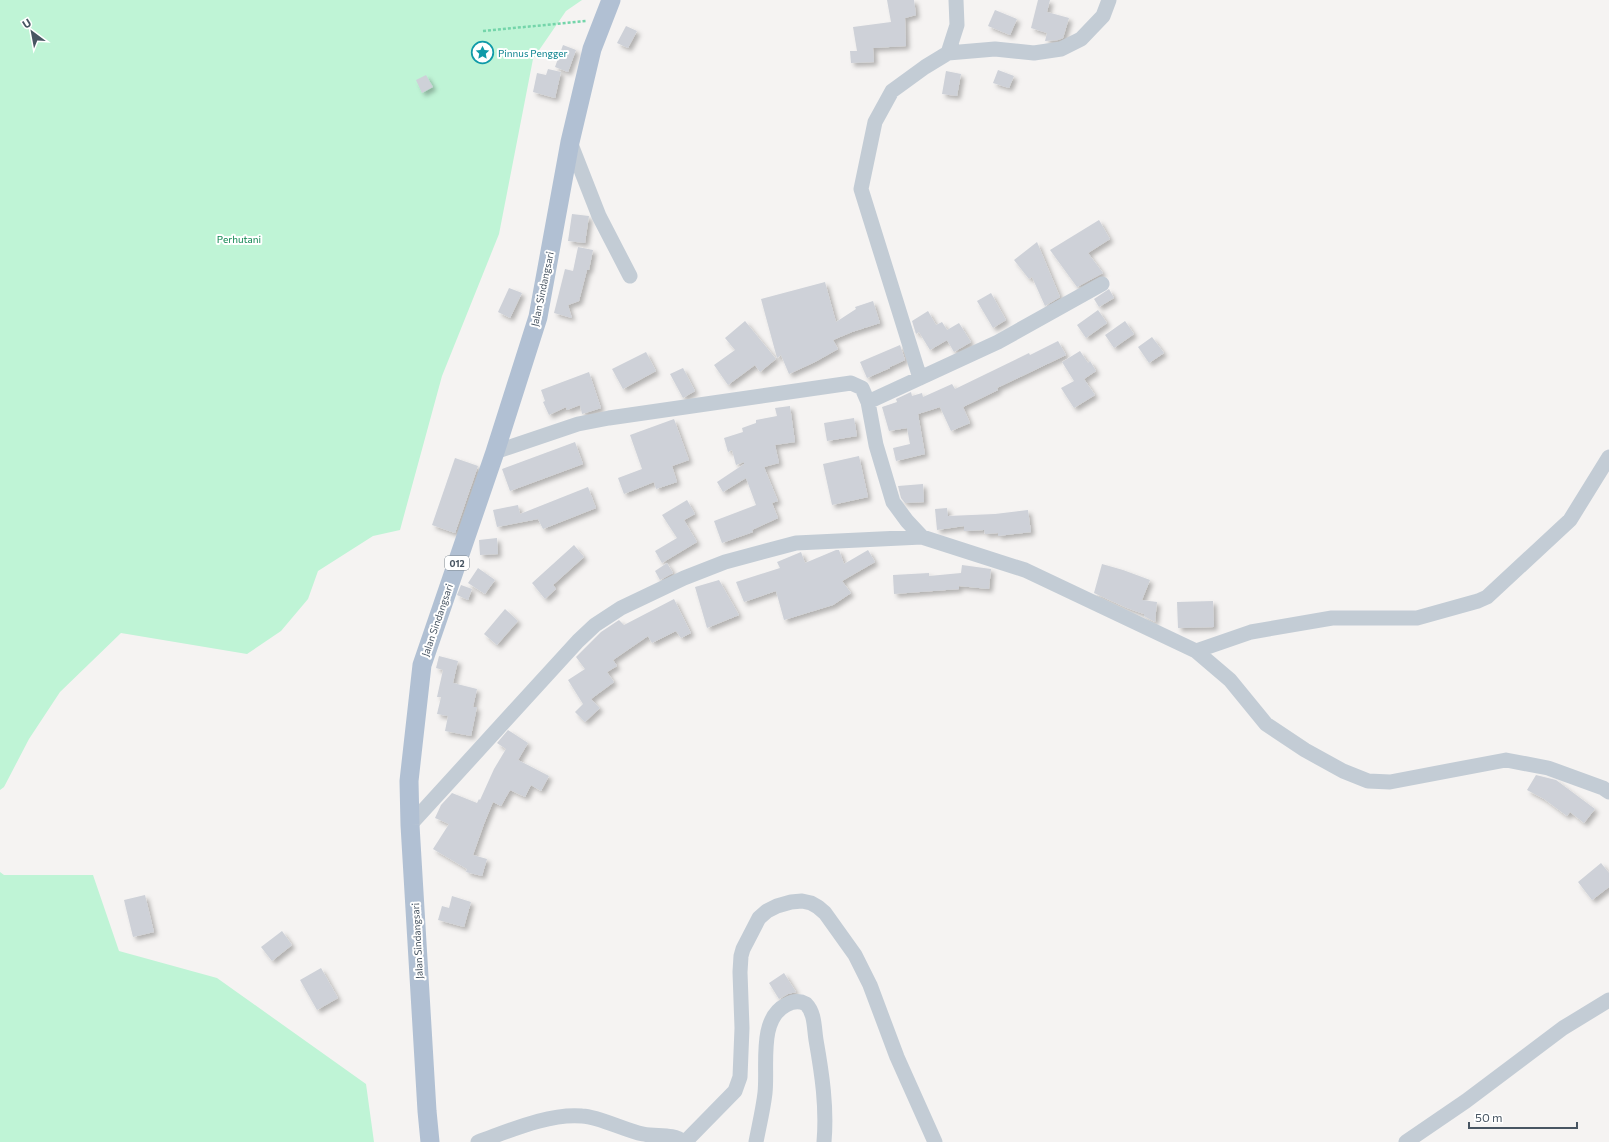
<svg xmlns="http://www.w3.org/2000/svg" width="1609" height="1142" viewBox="0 0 1609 1142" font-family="Commissioner,sans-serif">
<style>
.green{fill:#bff4d6}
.building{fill:#ced1d8;filter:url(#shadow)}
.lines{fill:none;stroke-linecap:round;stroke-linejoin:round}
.path{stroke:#74d5aa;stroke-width:2.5;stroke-dasharray:3 2;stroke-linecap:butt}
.minor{stroke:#c3ccd5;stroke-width:15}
.major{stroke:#b1c0d3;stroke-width:19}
.labels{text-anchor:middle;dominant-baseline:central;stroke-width:4;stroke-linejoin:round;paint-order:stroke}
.shield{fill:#fff;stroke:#7f8891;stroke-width:1}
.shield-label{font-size:9px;font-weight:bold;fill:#485562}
.culture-label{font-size:10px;fill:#0d838f;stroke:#fff;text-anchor:start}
.park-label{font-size:10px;fill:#108651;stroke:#fff}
.street-label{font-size:10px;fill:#485562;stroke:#fff}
</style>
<defs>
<filter id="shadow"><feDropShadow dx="3.5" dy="3.5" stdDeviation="2" flood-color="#0004"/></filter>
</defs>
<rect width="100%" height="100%" fill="#f5f3f2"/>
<path class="green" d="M 0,0 L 582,0 L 566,11 L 533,59 L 499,234 L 442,376 L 400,530 L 373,536 L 318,571 L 308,599 L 281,631 L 247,654 L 121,633 L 60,692 L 29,739 L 4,787 L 0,790 Z
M 0,872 L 4,875 L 93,875 L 119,951 L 217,978 L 366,1084 L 374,1142 L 0,1142 Z"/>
<path class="building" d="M 887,0 L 914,0 L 916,15 L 905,18 L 906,46 L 873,48 L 874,62 L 851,63 L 850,51 L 857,51 L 853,27 L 891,22 Z
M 1038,0 L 1050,0 L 1047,12 L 1069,18 L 1063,38 L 1058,40 L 1045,41 L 1047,33 L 1031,28 Z
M 995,10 L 1017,19 L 1010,35 L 988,26 Z
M 626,26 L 637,31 L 628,48 L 617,43 Z
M 563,45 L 576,50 L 568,72 L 555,67 Z
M 548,69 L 561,72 L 555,98 L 533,92 L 537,73 L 546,75 Z
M 998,70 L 1014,76 L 1009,88 L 993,83 Z
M 946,71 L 961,74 L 957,96 L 942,94 Z
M 426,75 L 433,87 L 422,93 L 416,80 Z
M 572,214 L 589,216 L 585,243 L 568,241 Z
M 1099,220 L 1110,239 L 1088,253 L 1103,273 L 1077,287 L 1050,250 Z
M 1037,242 L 1060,297 L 1045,306 L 1032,277 L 1029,279 L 1014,260 Z
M 578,247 L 593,250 L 589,270 L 587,270 L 579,301 L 568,305 L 572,318 L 554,313 L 565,269 L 573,271 Z
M 825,282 L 836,322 L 856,309 L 855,307 L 873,301 L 880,323 L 852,332 L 833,340 L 838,349 L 815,362 L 789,374 L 781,355 L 777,358 L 761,299 Z
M 509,288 L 522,293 L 510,318 L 498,312 Z
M 1109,289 L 1114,298 L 1099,307 L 1094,299 Z
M 991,293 L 1006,320 L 993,328 L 977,301 Z
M 1098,310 L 1107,323 L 1086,338 L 1077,325 Z
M 928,311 L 936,325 L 942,322 L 947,330 L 959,323 L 971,342 L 954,352 L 947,340 L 930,350 L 919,332 L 916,334 L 912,321 Z
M 745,321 L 776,359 L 760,372 L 755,365 L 728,385 L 714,365 L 735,350 L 725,338 Z
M 1125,321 L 1134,334 L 1114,348 L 1105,335 Z
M 1152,337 L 1164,353 L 1149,363 L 1138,347 Z
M 1058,341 L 1066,355 L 997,388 L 998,390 L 963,407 L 970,423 L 951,431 L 940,407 L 918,414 L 925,454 L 896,461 L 893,448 L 910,444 L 907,428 L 889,431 L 882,407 L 897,402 L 896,399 L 911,392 L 912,396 L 922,393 L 923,397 L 952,384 L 955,389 L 1029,353 L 1030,355 Z
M 900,345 L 905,360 L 890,367 L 890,368 L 867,378 L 860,362 Z
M 1080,351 L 1088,363 L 1090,361 L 1096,371 L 1084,379 L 1095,395 L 1074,408 L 1061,388 L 1074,381 L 1062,362 Z
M 646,352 L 656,371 L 623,389 L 612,369 Z
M 683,368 L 695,391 L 683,398 L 670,374 Z
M 589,372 L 601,408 L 582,414 L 580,405 L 567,410 L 566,407 L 549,415 L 543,402 L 545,401 L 541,390 Z
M 790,406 L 795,442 L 775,445 L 779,463 L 764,467 L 778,501 L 772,503 L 778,518 L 752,530 L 753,532 L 722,543 L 714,521 L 756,505 L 746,478 L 723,492 L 717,482 L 744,464 L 744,462 L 736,465 L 732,450 L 728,452 L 724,438 L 743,432 L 742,428 L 756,423 L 756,420 L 777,416 L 775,408 Z
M 854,418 L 857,436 L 827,441 L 824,423 Z
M 674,419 L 689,460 L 672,466 L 677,482 L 656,489 L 654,482 L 624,494 L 618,478 L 642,469 L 630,435 Z
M 575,442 L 583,464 L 510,491 L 502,469 Z
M 859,456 L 868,497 L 832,505 L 823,464 Z
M 455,458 L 478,466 L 455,533 L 432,525 Z
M 923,484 L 924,502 L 905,503 L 901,498 L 898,486 Z
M 588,487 L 596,508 L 543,529 L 538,519 L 497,527 L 493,510 L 518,505 L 520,514 Z
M 687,500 L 695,514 L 684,520 L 697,542 L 662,563 L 655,551 L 677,538 L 662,515 Z
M 947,508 L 948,516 L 995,514 L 1028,510 L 1031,532 L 998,536 L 998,533 L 985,534 L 984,530 L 964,531 L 964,526 L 937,530 L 935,509 Z
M 497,538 L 498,554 L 480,555 L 479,540 Z
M 574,545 L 584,557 L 553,585 L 556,589 L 545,599 L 532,583 Z
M 836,550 L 839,550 L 844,564 L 868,550 L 875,562 L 842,581 L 851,593 L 833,605 L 784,620 L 776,591 L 744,602 L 736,582 L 780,568 L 777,562 L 801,552 L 805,563 Z
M 667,563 L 673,573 L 660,580 L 655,571 Z
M 1102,564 L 1123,570 L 1150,580 L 1142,600 L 1157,602 L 1155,622 L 1144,616 L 1144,614 L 1127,608 L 1094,593 Z
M 962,565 L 991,569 L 989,589 L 959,586 L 959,589 L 894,594 L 893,575 L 929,573 L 929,576 L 961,573 Z
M 478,568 L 495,580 L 485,594 L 468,583 Z
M 719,580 L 739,615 L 707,628 L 695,587 Z
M 461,585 L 472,589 L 468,600 L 457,595 Z
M 674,599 L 691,633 L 681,638 L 676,631 L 652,643 L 648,636 L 613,660 L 617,666 L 607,672 L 614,682 L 591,699 L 600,708 L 585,722 L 575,712 L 583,704 L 568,680 L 585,669 L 576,657 L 601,632 L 619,620 L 624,625 Z
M 1213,601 L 1214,627 L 1178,628 L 1177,602 Z
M 505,609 L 518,621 L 497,645 L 484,634 Z
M 439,656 L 458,661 L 453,683 L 477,689 L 473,707 L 477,707 L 471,736 L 445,731 L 448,716 L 437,714 L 441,697 L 437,697 L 443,670 L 436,668 Z
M 508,730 L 528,743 L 518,760 L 549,776 L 541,791 L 531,785 L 525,797 L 510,790 L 501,806 L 493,802 L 484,824 L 473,855 L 487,859 L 482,876 L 466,872 L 467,869 L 433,849 L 449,824 L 435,818 L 441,805 L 452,793 L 477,803 L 479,799 L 480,800 L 494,769 L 506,749 L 497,743 Z
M 1536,775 L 1556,780 L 1595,809 L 1584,823 L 1570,812 L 1567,816 L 1544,799 L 1527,790 Z
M 1601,863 L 1609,873 L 1609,887 L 1592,900 L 1578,882 Z
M 145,895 L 154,932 L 133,937 L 124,900 Z
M 452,896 L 471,902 L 464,927 L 438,920 L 442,906 L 449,908 Z
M 282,931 L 292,945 L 272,961 L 261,947 Z
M 321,968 L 338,998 L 317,1010 L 300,980 Z
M 784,973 L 796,992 L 788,994 L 779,999 L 769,983 Z"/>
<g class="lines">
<path class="path" d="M 483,31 L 586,21"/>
<path class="minor" d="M 948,53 L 957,25 L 956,0
M 570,142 L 599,216 L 630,276
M 920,378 L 861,189 L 875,122 L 892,91 L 925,67 L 948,53 L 995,49 L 1034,53 L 1061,49 L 1081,39 L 1103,16 L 1109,0
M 868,402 L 998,342 L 1102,284
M 495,452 L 578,424 L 609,418 L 851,383 L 862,388 L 868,402 L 876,445 L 893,502 L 907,521 L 922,537 L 1025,570 L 1196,651 L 1230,680 L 1266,724 L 1305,750 L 1343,771 L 1368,781 L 1390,782 L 1506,760 L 1548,768 L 1603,788 L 1609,792
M 1196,651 L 1251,632 L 1332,618 L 1417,618 L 1478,601 L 1487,597 L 1570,520 L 1609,457
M 410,825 L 578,641 L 595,625 L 621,608 L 684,578 L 725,562 L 796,543 L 922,537
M 478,1142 C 509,1131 549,1113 582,1116 C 600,1117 624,1130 643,1134 C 658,1137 672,1133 684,1142
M 685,1142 L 735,1091 L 740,1077 L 742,1028 L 740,972 L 741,956 L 743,949 L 759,918 L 767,911 L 777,906 L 791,902 L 802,901 L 811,903 L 818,907 L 825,913 L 855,955 L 870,985 L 897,1057 L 935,1142
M 756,1142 C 759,1126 763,1110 765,1093 C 768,1067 758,1019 786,1005 C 793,1001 799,1000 806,1004 C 815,1013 814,1028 816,1040 C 822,1074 827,1107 824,1142
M 1406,1142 L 1466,1101 L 1563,1028 L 1609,1000"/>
<path class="major" d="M 430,1142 L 427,1111 L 410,825 L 409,781 L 422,665 L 495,452 L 538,317 L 570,142 L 592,49 L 611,0"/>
</g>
<defs>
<symbol id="sight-ring" viewBox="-11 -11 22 22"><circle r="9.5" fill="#fff" stroke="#0f9aa8" stroke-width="1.5"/><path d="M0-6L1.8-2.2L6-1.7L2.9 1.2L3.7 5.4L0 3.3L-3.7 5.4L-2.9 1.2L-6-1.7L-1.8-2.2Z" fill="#0f9aa8"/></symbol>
</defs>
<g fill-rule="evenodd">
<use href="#sight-ring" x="470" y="40" width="25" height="25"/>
</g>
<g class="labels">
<rect class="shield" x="445" y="556" width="24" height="14" rx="3"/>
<g class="shield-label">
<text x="457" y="563">012</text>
</g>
<g class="culture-label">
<text x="498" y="53">Pinnus Pengger</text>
</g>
<g class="park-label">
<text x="239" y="239">Perhutani</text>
</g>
<g class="street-label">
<text transform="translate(542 289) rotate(-78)">Jalan Sindangsari</text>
<text transform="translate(437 620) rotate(-71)">Jalan Sindangsari</text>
<text transform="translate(417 941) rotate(-93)">Jalan Sindangsari</text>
</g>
</g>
<g transform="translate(32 32) rotate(328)" stroke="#ffffff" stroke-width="3" paint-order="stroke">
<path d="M0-3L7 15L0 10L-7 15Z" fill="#485562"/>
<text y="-6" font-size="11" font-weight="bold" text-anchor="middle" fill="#485562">U</text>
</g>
<path d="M1469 1122v6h108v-6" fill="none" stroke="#485562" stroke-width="2"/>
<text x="1475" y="1122" font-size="12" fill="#485562" stroke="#ffffff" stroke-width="3" paint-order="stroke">50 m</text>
</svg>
